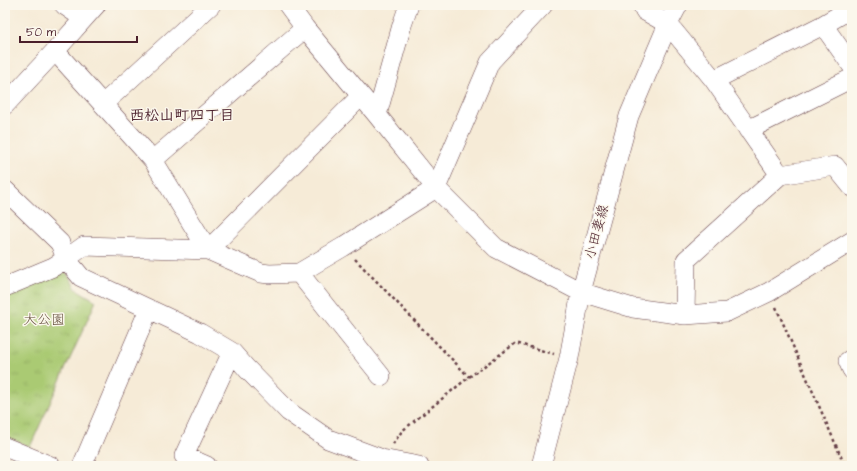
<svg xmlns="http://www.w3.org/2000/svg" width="857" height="471" viewBox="0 0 857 471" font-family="'Architects Daughter','Klee One',sans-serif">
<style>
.park{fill:url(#park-tufts);stroke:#7a744f}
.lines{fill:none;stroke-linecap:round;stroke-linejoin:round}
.minor-casing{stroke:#643e45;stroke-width:20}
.path{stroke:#643e45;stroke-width:2.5;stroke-dasharray:3 3;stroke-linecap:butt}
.minor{stroke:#fff;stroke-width:19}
.labels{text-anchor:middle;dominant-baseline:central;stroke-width:3;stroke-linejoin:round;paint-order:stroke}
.street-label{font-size:14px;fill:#4a1f2b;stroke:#fbf7ec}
.park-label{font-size:14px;fill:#675241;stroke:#fbf7ec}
.neighbourhood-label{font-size:15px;font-weight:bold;fill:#4a1f2b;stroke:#fbf7ec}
</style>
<defs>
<pattern id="park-tufts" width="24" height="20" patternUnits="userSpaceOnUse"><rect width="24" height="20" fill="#aaca73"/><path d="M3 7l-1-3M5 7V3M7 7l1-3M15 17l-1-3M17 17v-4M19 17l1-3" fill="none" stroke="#94ad64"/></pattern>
</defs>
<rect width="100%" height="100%" fill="#fbf7ec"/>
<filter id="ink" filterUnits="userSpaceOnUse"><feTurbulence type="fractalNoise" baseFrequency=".025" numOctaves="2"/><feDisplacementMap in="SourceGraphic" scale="8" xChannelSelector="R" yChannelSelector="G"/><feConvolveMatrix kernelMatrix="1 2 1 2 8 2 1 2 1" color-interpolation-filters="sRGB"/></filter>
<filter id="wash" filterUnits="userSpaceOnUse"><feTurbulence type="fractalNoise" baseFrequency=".012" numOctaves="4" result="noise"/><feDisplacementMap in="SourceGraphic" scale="16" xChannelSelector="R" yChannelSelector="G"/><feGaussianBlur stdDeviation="0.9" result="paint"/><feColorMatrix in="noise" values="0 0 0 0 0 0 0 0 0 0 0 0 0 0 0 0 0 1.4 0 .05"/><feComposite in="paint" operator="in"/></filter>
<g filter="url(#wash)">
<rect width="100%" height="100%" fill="#f6ebd7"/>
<path class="park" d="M 64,268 L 76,289 L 96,301 L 30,447 L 5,436 L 5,294 Z"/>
</g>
<g filter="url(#ink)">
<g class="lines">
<defs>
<path id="minor" d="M 64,5 L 83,18
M 288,5 L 305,28 L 377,115 L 436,188 L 496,248 L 581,292 L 633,308 L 685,315 L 727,312 L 769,292 L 852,241
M 642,5 L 645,11 L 668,24 L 714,80
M 823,25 L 852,66
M 55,51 L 153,160 L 208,250
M 103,104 L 211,5
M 5,105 L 55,51 L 96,5
M 377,115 L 402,25 L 409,5
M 748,130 L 852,78
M 153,160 L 305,28
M 780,175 L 714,80 L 823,25 L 852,8
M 5,190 L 60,243 L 66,259 L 81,277 L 200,333 L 232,352 L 247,369 L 289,412 L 328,439 L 382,459 L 419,466
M 208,250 L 361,96
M 299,273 L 381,376
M 5,287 L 53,267 L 66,259 L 84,246 L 208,250 L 261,273 L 269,274 L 299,273 L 343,247 L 436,188 L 490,62 L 543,5
M 685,315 L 686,260 L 780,175 L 835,166 L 852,187
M 852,359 L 848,361 L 852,370
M 5,447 L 51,466
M 82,466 L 149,309
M 207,466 L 184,456 L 232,352
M 541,466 L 569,358 L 581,292 L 629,116 L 668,24 L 678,5"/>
</defs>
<use href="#minor" class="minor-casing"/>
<path class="path" d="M 355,259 L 469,377
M 776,307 L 845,466
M 393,444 L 402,431 L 469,377 L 516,343 L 554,354"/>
<use href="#minor" class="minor"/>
</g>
</g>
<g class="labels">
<g class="street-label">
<text transform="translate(597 232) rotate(-75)">小田妻線</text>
</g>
<g class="park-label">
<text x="44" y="320">大公園</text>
</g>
<g class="neighbourhood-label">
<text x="182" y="115">西松山町四丁目</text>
</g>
</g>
<rect width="857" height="471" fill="none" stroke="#fbf7ec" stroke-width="20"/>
<path d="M20 36v6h117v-6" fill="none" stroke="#4a1f2b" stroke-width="2"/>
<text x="26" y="36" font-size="12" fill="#4a1f2b" stroke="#fbf7ec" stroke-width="3" paint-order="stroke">50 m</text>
</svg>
